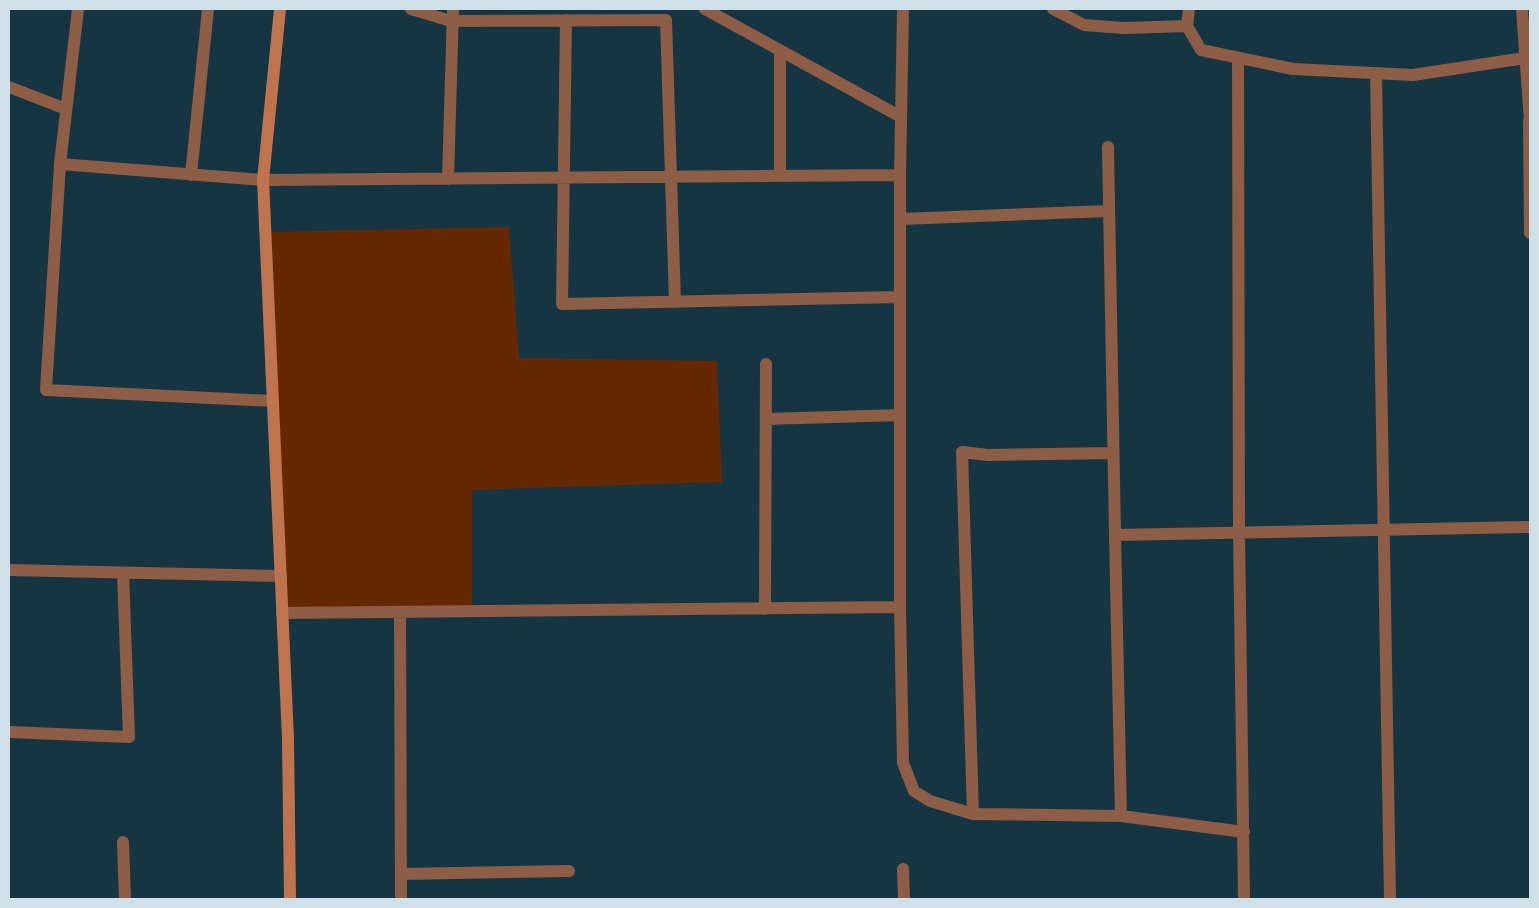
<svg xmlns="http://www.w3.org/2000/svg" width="1539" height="908" viewBox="0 0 1539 908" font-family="'Times New Roman',serif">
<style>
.green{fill:#652802}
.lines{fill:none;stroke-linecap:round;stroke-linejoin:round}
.street{stroke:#8d5d46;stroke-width:12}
.secondary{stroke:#c0744e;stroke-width:12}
</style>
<rect width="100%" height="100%" fill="#153542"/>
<path class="green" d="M 509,227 L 519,358 L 717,361 L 722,482 L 472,490 L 472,612 L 282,613 L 266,232 Z"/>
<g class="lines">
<path class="street" d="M 78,9 L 60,164 L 46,390 L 273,401
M 411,9 L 451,21 L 666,20 L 675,302
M 705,9 L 901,117
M 1053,9 L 1084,25 L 1124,28 L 1187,26 L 1189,9
M 1522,9 L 1530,121
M 566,20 L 562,304 L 900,297
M 1187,26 L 1201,50 L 1293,69 L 1413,75 L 1525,58
M 780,51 L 780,176
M 1238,58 L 1239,532 L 1244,899
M 1376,74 L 1390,899
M 9,87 L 66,109
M 1529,121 L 1530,233
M 1108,147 L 1115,535 L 1530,527
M 60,164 L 263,180 L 900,175 L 903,9
M 191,175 L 208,9
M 448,179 L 453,9
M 900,219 L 1109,211
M 766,419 L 900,415
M 1115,535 L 1121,816 L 1244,832
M 9,570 L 281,576
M 900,607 L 903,763 L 914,791 L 930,801 L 973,814 L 1121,816
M 765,609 L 766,364
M 400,612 L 401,899
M 282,613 L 900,607 L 900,175
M 9,732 L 129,737 L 123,573
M 973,814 L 962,452 L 988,455 L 1113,453
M 123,842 L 125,899
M 903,869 L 904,899
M 401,874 L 569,871"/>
<path class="secondary" d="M 280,9 L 263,180 L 288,739 L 290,899"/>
</g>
<rect width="1539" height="908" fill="none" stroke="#cfe0e9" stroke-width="20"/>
</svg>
